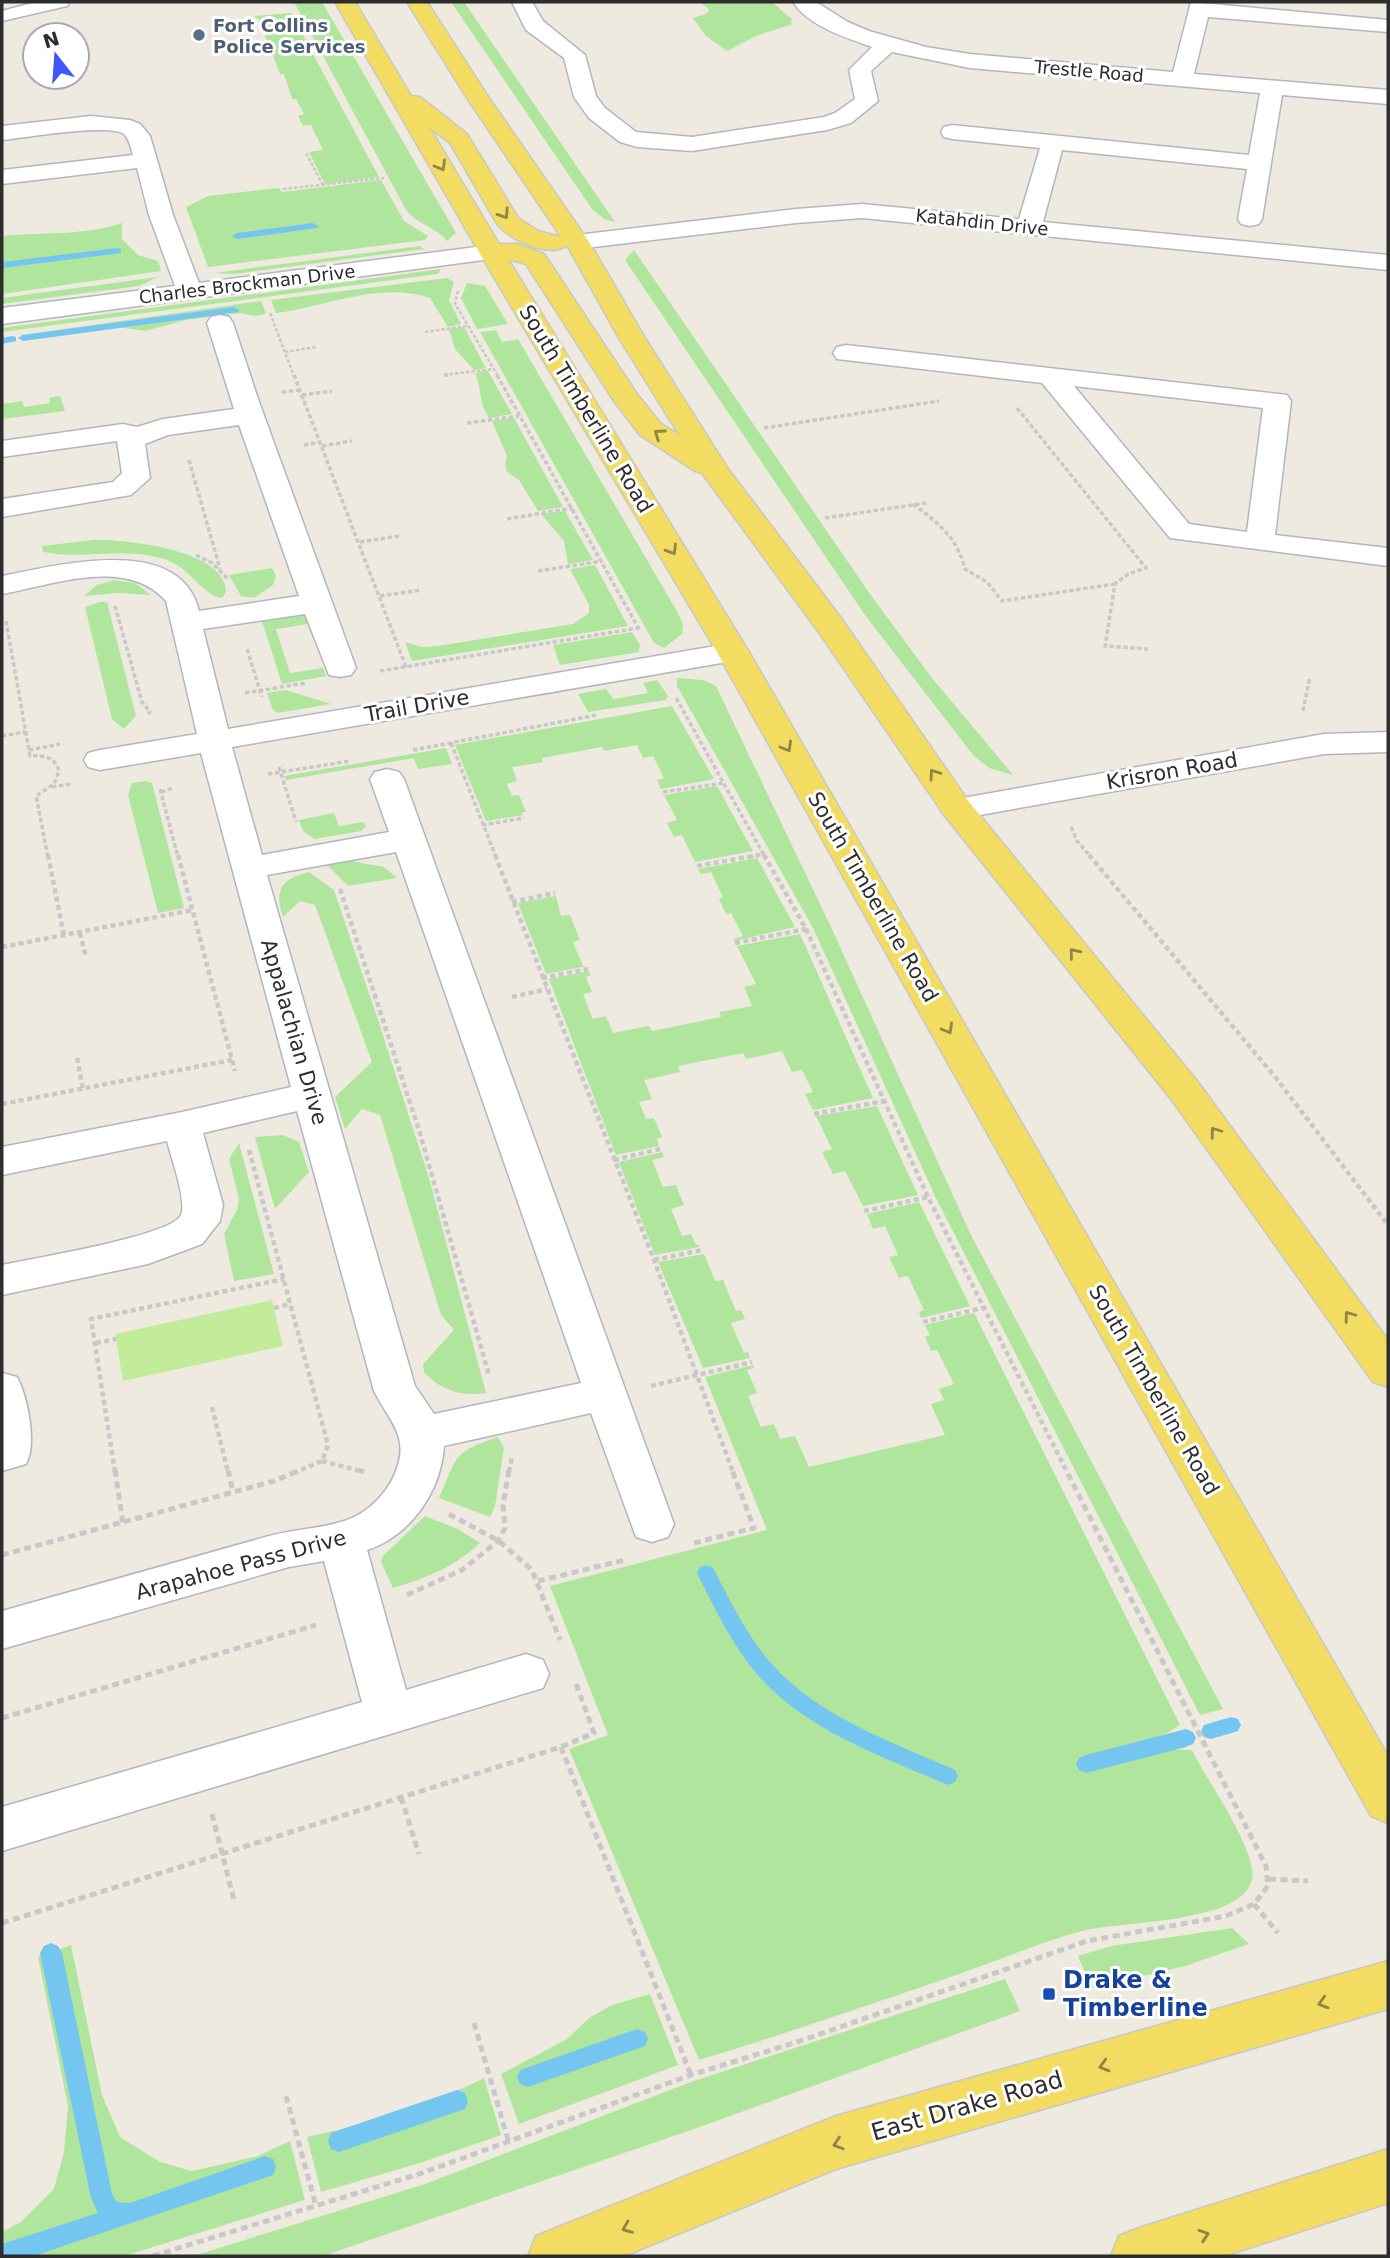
<svg xmlns="http://www.w3.org/2000/svg" width="1390" height="2258" viewBox="0 0 1390 2258" font-family="'DejaVu Sans',sans-serif">
<style>
.green{fill:#b0e59d}
.pitch{fill:#c2ec99}
.lines{fill:none;stroke-linecap:round;stroke-linejoin:round}
.stream{fill:#74c5f0;fill-rule:evenodd}
.minor-casing{stroke:#b3b5c1;stroke-width:3}
.major-casing{stroke:#c8c8c8;stroke-width:3}
.path-far3{stroke:#c8c8c8;stroke-width:2.5;stroke-dasharray:3.5 2;stroke-linecap:butt}
.path-far2{stroke:#c8c8c8;stroke-width:3.5;stroke-dasharray:4.5 2.5;stroke-linecap:butt}
.path-far1{stroke:#c8c8c8;stroke-width:4.5;stroke-dasharray:5 3.5;stroke-linecap:butt}
.path{stroke:#c8c8c8;stroke-width:5;stroke-dasharray:7 4.5;stroke-linecap:butt}
.minor{fill:#fff;fill-rule:evenodd}
.major{fill:#f2dc62;fill-rule:evenodd}
.oneway{stroke:#908448}
.service-dot{fill:#5c6f8a;stroke:#fff;stroke-width:2.5}
.transit-dot{fill:#1a4fb4;stroke:#fff;stroke-width:2.5}
.labels{text-anchor:middle;dominant-baseline:central;stroke-width:6;stroke-linejoin:round;paint-order:stroke}
.far-service-label{font-size:18px;font-weight:bold;fill:#4e5e75;stroke:#fff;text-anchor:start}
.far-street-label{font-size:18px;fill:#2d2d2d;stroke:#fff}
.street-label{font-size:21px;fill:#2d2d2d;stroke:#fff}
.near-transit-label{font-size:24px;font-weight:bold;fill:#164399;stroke:#fff;text-anchor:start}
.near-street-label{font-size:24px;fill:#2d2d2d;stroke:#fff}
</style>
<rect width="100%" height="100%" fill="#efeae0"/>
<path class="green" d="M 294,2 L 322,2 L 456,233 L 447,241 C 435,226 415,224 405,208 Z
M 451,2 L 464,2 L 615,222 L 604,219 L 592,209 Z
M 699,2 L 772,2 L 793,20 L 790,21 L 793,24 L 756,36 L 727,51 L 706,36 L 693,18 L 708,13 L 709,9 Z
M 291,13 L 379,177 L 325,184 L 309,152 L 323,150 L 311,125 L 303,126 L 298,116 L 304,114 L 296,99 L 292,99 L 284,74 L 280,74 L 259,20 L 254,16 Z
M 381,180 L 404,221 L 428,236 L 425,240 L 208,267 L 186,207 L 208,196 L 279,188 L 282,192 Z
M 122,223 L 122,239 L 138,255 L 158,261 L 161,271 L 2,294 L 2,236 C 42,232 83,236 122,223 Z
M 420,246 L 424,249 L 234,274 L 215,273 Z
M 634,250 L 870,594 L 932,678 L 1013,775 L 989,768 L 973,755 L 865,615 L 625,260 Z
M 441,269 L 438,274 L 430,275 L 2,332 L 2,328 Z
M 158,277 L 139,286 L 2,304 L 2,298 Z
M 447,278 L 454,282 L 449,300 L 461,324 L 448,327 L 430,298 C 378,281 327,307 276,313 L 271,300 Z
M 467,283 L 485,286 L 508,324 L 477,329 L 461,298 Z
M 261,301 L 266,314 L 254,316 L 241,313 L 186,320 L 145,331 L 110,326 L 23,338 L 21,335 Z
M 464,327 L 486,368 L 474,370 L 455,349 L 449,329 Z
M 496,330 L 502,342 L 518,339 L 678,613 L 683,625 L 682,634 L 664,648 L 654,643 L 480,332 Z
M 487,371 L 488,371 L 512,414 L 489,418 C 477,399 483,392 475,373 Z
M 60,396 L 65,411 L 2,419 L 2,404 L 22,401 L 24,407 L 50,403 L 49,398 Z
M 514,418 L 563,507 L 538,511 L 519,480 L 507,472 L 505,466 L 507,456 L 492,421 Z
M 565,511 L 593,560 L 568,564 L 564,541 L 541,514 Z
M 94,540 C 126,539 227,550 226,592 L 222,598 C 200,595 191,566 161,558 C 121,547 82,560 43,552 L 42,546 Z
M 595,565 L 628,626 L 412,661 L 405,642 L 422,647 L 438,646 L 573,624 L 589,613 L 589,605 L 570,569 Z
M 272,568 L 276,576 L 273,585 L 254,598 L 241,596 L 229,575 Z
M 114,580 L 135,583 L 151,595 L 118,593 L 84,596 L 97,585 Z
M 100,602 L 107,602 L 136,716 L 124,729 L 112,719 L 85,607 Z
M 305,614 L 308,624 L 276,629 L 290,673 L 323,668 L 326,676 L 282,684 L 262,621 Z
M 632,632 L 640,645 L 639,652 L 560,665 L 553,645 Z
M 677,678 L 703,680 L 716,686 L 831,927 L 971,1235 L 1223,1709 L 1200,1715 L 935,1196 L 813,928 L 677,686 Z
M 657,680 L 668,696 L 666,700 L 588,712 L 578,694 L 606,689 L 613,699 L 648,693 L 643,683 Z
M 286,690 L 331,704 L 277,713 L 272,708 L 267,693 Z
M 672,706 L 714,779 L 661,789 L 657,780 L 664,778 L 653,756 L 643,758 L 637,745 L 604,751 L 602,747 L 542,758 L 543,762 L 512,767 L 517,781 L 507,784 L 512,796 L 519,795 L 526,812 L 522,812 L 523,815 L 486,821 L 455,745 Z
M 446,748 L 452,764 L 418,769 L 414,758 L 286,780 L 284,776 Z
M 146,781 L 152,783 L 184,908 L 158,913 L 128,795 L 132,783 Z
M 717,786 L 753,851 L 695,862 L 682,835 L 674,837 L 667,823 L 677,820 L 664,795 Z
M 334,813 L 339,826 L 364,822 L 366,826 L 361,831 L 315,839 L 303,831 L 299,820 Z
M 757,858 L 795,927 L 734,941 L 733,939 L 743,936 L 731,913 L 726,914 L 719,899 L 723,897 L 711,872 L 701,874 L 698,869 Z
M 350,861 L 384,867 L 397,878 L 348,886 L 326,864 Z
M 309,872 L 334,890 L 378,1020 L 429,1178 L 486,1393 C 462,1397 440,1390 424,1372 L 423,1364 L 454,1330 L 441,1315 L 380,1115 L 362,1109 L 345,1129 L 335,1097 L 372,1062 L 315,905 L 300,901 L 283,917 C 274,890 281,879 309,872 Z
M 556,896 L 561,916 L 570,915 L 580,940 L 573,942 L 583,966 L 587,966 L 546,974 L 518,903 Z
M 800,934 L 873,1098 L 813,1110 L 805,1094 L 813,1092 L 802,1070 L 792,1072 L 782,1051 L 746,1059 L 743,1053 L 678,1066 L 680,1072 L 644,1080 L 652,1099 L 639,1102 L 646,1119 L 654,1118 L 662,1137 L 657,1139 L 659,1146 L 616,1155 L 549,979 L 589,971 L 591,975 L 586,977 L 592,992 L 583,994 L 593,1019 L 606,1016 L 613,1033 L 649,1026 L 652,1031 L 721,1017 L 720,1012 L 752,1006 L 744,987 L 756,984 L 737,946 Z
M 877,1106 L 918,1195 L 863,1206 L 845,1171 L 833,1174 L 822,1152 L 832,1149 L 816,1116 Z
M 283,1135 L 299,1142 L 309,1172 L 275,1209 L 255,1137 Z
M 239,1143 L 274,1274 L 234,1281 L 224,1234 L 237,1210 L 239,1199 L 229,1159 Z
M 662,1152 L 664,1157 L 652,1160 L 663,1187 L 676,1185 L 684,1205 L 671,1209 L 682,1236 L 691,1234 L 695,1243 L 700,1247 L 655,1255 L 619,1162 Z
M 919,1202 L 970,1306 L 921,1318 L 919,1312 L 924,1310 L 908,1276 L 899,1278 L 889,1257 L 898,1255 L 885,1226 L 873,1229 L 867,1214 Z
M 704,1254 L 715,1281 L 723,1280 L 736,1311 L 741,1310 L 745,1319 L 731,1323 L 744,1353 L 748,1352 L 750,1358 L 703,1368 L 658,1262 Z
M 974,1313 L 1180,1725 L 1159,1738 L 1084,1759 L 1088,1770 L 1165,1749 L 1192,1750 C 1205,1778 1262,1856 1251,1883 C 1235,1924 1120,1921 1082,1931 C 1044,1941 1000,1960 962,1973 C 875,2003 788,2033 699,2060 L 569,1749 L 608,1735 L 550,1586 L 767,1530 L 705,1377 L 753,1365 L 754,1368 L 747,1370 L 757,1393 L 748,1396 L 761,1427 L 774,1424 L 780,1439 L 795,1436 L 809,1467 L 945,1435 L 931,1404 L 944,1400 L 939,1389 L 954,1384 L 937,1350 L 931,1351 L 925,1337 L 930,1335 L 925,1325 Z
M 498,1437 L 504,1448 L 495,1506 L 490,1517 L 439,1498 C 458,1456 451,1453 498,1437 Z
M 425,1516 L 458,1529 L 480,1543 C 454,1567 427,1578 393,1588 L 381,1562 L 383,1556 Z
M 1232,1928 L 1249,1944 L 1185,1966 L 1092,1988 L 1078,1956 L 1112,1946 Z
M 71,1945 L 102,2095 L 120,2137 L 160,2162 L 192,2171 L 258,2156 L 290,2141 L 305,2200 L 124,2256 L 2,2256 L 2,2232 L 21,2222 L 54,2189 L 64,2152 L 68,2106 L 38,1957 Z
M 1005,1979 L 1020,2011 L 697,2128 L 323,2256 L 193,2256 L 425,2184 L 691,2082 Z
M 650,1994 L 678,2065 L 519,2124 L 501,2074 L 567,2039 L 589,2018 L 612,2005 Z
M 484,2078 L 501,2135 L 420,2163 L 321,2192 L 307,2137 C 367,2124 429,2106 484,2078 Z"/>
<path class="pitch" d="M 272,1300 L 283,1346 L 123,1381 L 115,1334 Z"/>
<g class="lines">
<path class="stream" d="M 313,223 L 318,226 L 317,228 L 237,239 L 232,236 L 237,233 Z
M 117,248 L 121,249 L 121,253 L 2,268 L 2,262 Z
M 234,307 L 239,310 L 238,312 L 23,341 L 18,338 L 23,335 Z
M 12,336 L 16,337 L 16,341 L 2,344 L 2,338 Z
M 706,1565 L 713,1568 C 730,1600 746,1635 771,1663 C 817,1716 892,1742 955,1770 L 958,1776 L 955,1782 L 948,1785 L 941,1782 C 878,1755 803,1728 757,1674 C 732,1645 714,1607 697,1573 L 699,1568 Z
M 1231,1717 L 1238,1719 L 1241,1725 L 1238,1731 L 1211,1739 L 1204,1737 L 1201,1731 L 1204,1725 Z
M 1186,1729 L 1193,1732 L 1196,1738 L 1193,1744 L 1186,1747 L 1086,1773 L 1079,1770 L 1076,1764 L 1079,1758 L 1086,1755 Z
M 51,1943 L 58,1946 L 62,1953 L 112,2194 L 117,2202 L 130,2203 L 265,2156 L 273,2159 L 276,2167 L 273,2175 L 34,2256 L 2,2256 L 2,2244 L 98,2213 L 91,2198 L 40,1953 L 44,1946 Z
M 637,2029 L 645,2032 L 648,2039 L 645,2046 L 528,2087 L 520,2084 L 517,2077 L 520,2070 Z
M 457,2090 L 465,2093 L 468,2101 L 465,2109 L 339,2152 L 331,2149 L 328,2141 L 331,2133 Z"/>
<defs>
<path id="minor" d="M 36,2 L 70,2 L 67,6 L 2,21 L 2,11 Z
M 512,2 L 532,2 L 543,21 L 585,55 L 596,96 L 605,108 L 636,132 L 692,137 L 824,117 L 835,113 L 855,99 L 849,70 L 872,47 C 847,38 808,26 793,2 L 816,2 L 848,22 L 869,31 L 926,47 L 970,54 L 1173,72 L 1191,2 L 1388,20 L 1388,32 L 1208,17 L 1194,74 L 1388,90 L 1388,104 L 1282,95 L 1262,219 L 1259,224 L 1250,226 L 1241,224 L 1238,219 L 1247,169 L 1062,150 L 1043,222 L 1388,255 L 1388,270 L 862,218 L 796,223 L 577,249 L 568,247 L 565,242 L 568,237 L 577,235 L 796,209 L 862,204 L 1019,219 L 1040,148 L 952,139 L 944,137 L 941,132 L 944,127 L 952,125 L 1249,155 L 1260,93 L 970,68 L 892,52 L 871,71 L 878,101 L 851,123 L 827,130 L 692,151 L 637,147 L 620,142 L 589,118 L 574,97 L 564,58 L 526,30 Z
M 91,116 L 130,120 L 140,124 L 150,136 L 173,215 L 199,283 L 491,245 L 500,247 L 503,252 L 500,257 L 491,259 L 2,324 L 2,308 L 175,286 L 149,215 L 137,168 L 2,184 L 2,170 L 133,155 C 131,149 129,138 124,134 C 110,123 23,138 2,140 L 2,126 Z
M 220,315 L 229,317 L 233,323 L 258,399 L 356,668 L 351,675 L 340,677 L 329,675 L 305,614 L 203,629 L 228,729 L 733,643 L 744,645 L 749,652 L 744,659 L 733,661 L 232,747 L 262,855 L 389,832 L 370,779 L 375,772 L 387,769 L 399,772 L 404,779 L 674,1524 L 668,1537 L 652,1542 L 636,1537 L 591,1413 L 444,1446 C 441,1492 410,1536 367,1550 L 406,1690 L 526,1654 L 543,1660 L 549,1674 L 543,1688 L 2,1851 L 2,1807 L 362,1702 L 324,1561 L 289,1567 L 2,1649 L 2,1611 C 91,1586 180,1561 269,1536 C 294,1529 330,1528 352,1518 C 369,1511 385,1494 393,1478 C 412,1438 391,1424 374,1391 L 297,1111 L 203,1133 L 223,1205 L 220,1221 L 202,1244 L 148,1264 L 2,1295 L 2,1265 C 30,1259 172,1236 181,1215 C 187,1201 171,1157 167,1141 L 2,1175 L 2,1147 L 182,1112 L 291,1087 L 201,753 L 100,770 L 88,767 L 84,760 L 88,753 L 100,750 L 197,734 L 166,601 C 126,556 53,585 2,594 L 2,576 C 56,566 180,532 199,611 L 299,596 L 239,425 L 168,435 L 145,444 L 150,478 L 131,495 L 2,517 L 2,499 L 113,482 L 122,473 L 117,441 L 2,457 L 2,441 L 123,424 L 137,427 L 163,419 L 234,409 L 207,323 L 211,317 ZM 396,852 L 581,1383 L 434,1414 L 415,1386 L 267,875 Z
M 846,345 L 1287,395 L 1291,401 L 1275,535 L 1388,548 L 1388,566 L 1170,538 L 1042,383 L 837,359 L 833,353 L 837,347 ZM 1074,386 L 1263,408 L 1247,532 L 1189,524 Z
M 1388,732 L 1388,752 L 1324,754 L 957,819 L 945,816 L 940,809 L 945,802 L 957,799 L 1324,734 Z
M 2,1373 L 17,1377 C 28,1397 37,1445 26,1464 L 2,1471 Z"/>
<path id="major" d="M 335,2 L 355,2 L 411,96 L 420,97 L 467,134 L 518,218 L 538,231 L 561,237 L 467,98 L 407,2 L 427,2 L 489,98 L 589,242 L 645,338 L 728,469 L 841,618 L 969,802 L 1197,1081 L 1388,1340 L 1388,1387 L 1373,1382 L 1171,1099 L 945,816 L 818,631 L 702,473 L 695,471 L 640,435 L 612,398 L 526,264 L 508,259 L 749,652 L 1388,1756 L 1388,1823 L 1371,1816 L 717,652 L 479,252 ZM 429,127 L 450,143 L 496,222 C 507,239 549,259 567,245 L 619,338 L 680,436 L 660,423 L 637,394 L 544,254 L 517,244 L 499,244 Z
M 1388,1961 L 1388,2009 L 836,2169 L 624,2256 L 528,2256 L 536,2236 L 836,2116 Z
M 1388,2149 L 1388,2203 L 1224,2256 L 1111,2256 L 1119,2236 L 1139,2228 Z"/>
</defs>
<use href="#minor" class="minor-casing"/>
<use href="#major" class="major-casing"/>
<path class="path-far3" d="M 306,153 L 323,185
M 283,189 L 384,178
M 458,291 L 455,304 L 498,376
M 270,313 L 294,376
M 425,332 L 467,326
M 285,352 L 316,347
M 444,375 L 494,369"/>
<path class="path-far2" d="M 294,375 L 406,667
M 444,375 L 448,375
M 497,375 L 640,631
M 282,392 L 299,390
M 302,395 L 332,391
M 1017,408 L 1146,568 L 1128,574 L 1115,584 L 1105,646 L 1148,649
M 467,423 L 519,416
M 764,428 L 939,401
M 304,445 L 320,442
M 322,446 L 352,441
M 189,460 L 220,569
M 913,504 C 938,523 957,537 965,569 L 987,582 L 1002,601 L 1115,584
M 825,518 L 926,503
M 507,519 L 572,508
M 360,542 L 399,536
M 196,555 L 212,563 L 228,579
M 538,571 L 602,561
M 380,596 L 421,590
M 115,606 L 142,702 L 150,712 L 148,714
M 6,621 L 30,756 C 44,755 55,757 59,771 L 54,784 L 36,796 L 48,857
M 247,649 L 262,697
M 380,671 L 638,628
M 245,693 L 306,683
M 676,698 L 765,857
M 1303,711 L 1310,677
M 2,736 L 25,732
M 451,743 L 496,857
M 29,750 L 60,744
M 413,750 L 597,715
M 279,767 L 296,822
M 268,774 L 350,761
M 52,787 L 71,784
M 160,789 L 178,857
M 161,792 L 174,788
M 663,792 L 724,783
M 482,825 L 524,818
M 1071,827 L 1077,841 L 1091,857
M 749,857 L 765,854"/>
<path class="path-far1" d="M 48,855 L 64,936
M 178,855 L 235,1071
M 495,855 L 654,1260 L 733,1472
M 764,855 L 806,929 L 928,1197 L 1067,1472
M 1089,855 L 1276,1078 L 1388,1225
M 697,866 L 759,855
M 340,889 L 419,1130 L 489,1375
M 512,902 L 555,893
M 80,933 L 86,957
M 735,943 L 806,929
M 2,947 L 193,910
M 542,978 L 588,969
M 512,997 L 547,989
M 77,1058 L 83,1090
M 2,1104 L 232,1060
M 814,1114 L 884,1101
M 249,1150 L 328,1445 L 322,1461 L 296,1472
M 614,1160 L 660,1149
M 864,1211 L 928,1197
M 654,1260 L 702,1250
M 274,1308 L 291,1304
M 923,1322 L 983,1308
M 96,1343 L 116,1339
M 651,1386 L 752,1362
M 212,1407 L 228,1472
M 322,1461 L 364,1472
M 115,1472 L 91,1319 L 284,1279
M 509,1472 L 512,1457"/>
<path class="path" d="M 115,1470 L 123,1524
M 228,1470 L 233,1492
M 357,1470 L 365,1472
M 449,1514 L 499,1541 L 532,1570 L 560,1640
M 694,1543 L 754,1528 L 732,1470
M 2,1555 L 274,1481 L 300,1470
M 538,1581 L 625,1560
M 407,1595 L 462,1570 L 498,1541 L 505,1528 L 503,1505 L 509,1470
M 2,1718 L 316,1625
M 561,1747 L 691,2075
M 401,1797 L 419,1854
M 212,1814 L 234,1900
M 1269,1879 L 1308,1881
M 1254,1904 L 1278,1933
M 2,1923 L 561,1747 L 594,1733 L 575,1681
M 474,2023 L 509,2143
M 286,2096 L 316,2206
M 153,2256 L 422,2173 L 691,2075 L 800,2041 L 1087,1941 L 1226,1916 L 1254,1904 L 1268,1886 L 1266,1866 L 1066,1470"/>
<use href="#minor" class="minor"/>
<use href="#major" class="major"/>
</g>
<defs><path id="oneway-chevron" d="M-2-3.5L2.5 0L-2 3.5" fill="none" stroke-width="1.6" stroke-linecap="round" stroke-linejoin="round" transform="scale(1.75)"/></defs>
<g class="oneway">
<use href="#oneway-chevron" transform="translate(441 166) rotate(60)"/>
<use href="#oneway-chevron" transform="translate(504 214) rotate(57)"/>
<use href="#oneway-chevron" transform="translate(659 434) rotate(-145)"/>
<use href="#oneway-chevron" transform="translate(672 550) rotate(59)"/>
<use href="#oneway-chevron" transform="translate(787 747) rotate(60)"/>
<use href="#oneway-chevron" transform="translate(934 774) rotate(-125)"/>
<use href="#oneway-chevron" transform="translate(1074 953) rotate(-129)"/>
<use href="#oneway-chevron" transform="translate(948 1029) rotate(60)"/>
<use href="#oneway-chevron" transform="translate(1215 1132) rotate(-126)"/>
<use href="#oneway-chevron" transform="translate(1349 1316) rotate(-126)"/>
<use href="#oneway-chevron" transform="translate(1323 2003) rotate(164)"/>
<use href="#oneway-chevron" transform="translate(1104 2066) rotate(164)"/>
<use href="#oneway-chevron" transform="translate(838 2144) rotate(162)"/>
<use href="#oneway-chevron" transform="translate(627 2228) rotate(158)"/>
<use href="#oneway-chevron" transform="translate(1204 2235) rotate(-18)"/>
</g>
<circle class="service-dot" cx="199" cy="35" r="7"/>
<rect class="transit-dot" x="1042" y="1987" width="14" height="14" rx="3.5"/>
<g class="labels">
<g class="far-service-label">
<text x="213" y="25">Fort Collins<tspan x="213" dy="21">Police Services</tspan></text>
</g>
<g class="far-street-label">
<text transform="translate(1089 71) rotate(5)">Trestle Road</text>
<text transform="translate(982 222) rotate(6)">Katahdin Drive</text>
<text transform="translate(247 284) rotate(-7)">Charles Brockman Drive</text>
</g>
<g class="street-label">
<text transform="translate(586 409) rotate(59)">South Timberline Road</text>
<text transform="translate(417 706) rotate(-10)">Trail Drive</text>
<text transform="translate(1172 771) rotate(-10)">Krisron Road</text>
<text transform="translate(873 897) rotate(60)">South Timberline Road</text>
<text transform="translate(294 1032) rotate(74)">Appalachian Drive</text>
<text transform="translate(1154 1390) rotate(60)">South Timberline Road</text>
<text transform="translate(241 1565) rotate(-15)">Arapahoe Pass Drive</text>
</g>
<g class="near-transit-label">
<text x="1063" y="1980">Drake &amp;<tspan x="1063" dy="28">Timberline</tspan></text>
</g>
<g class="near-street-label">
<text transform="translate(967 2106) rotate(-16)">East Drake Road</text>
</g>
</g>
<rect width="1390" height="2258" fill="none" stroke="#2d2d2d" stroke-width="7"/>
<g transform="translate(56 56) rotate(343)"><circle r="33" fill="#ffffff" stroke="#ababab" stroke-width="2"/>
<path d="M0-5L12 26L0 18L-12 26Z" fill="#4155fb"/>
<text y="-10" font-size="19" font-weight="bold" text-anchor="middle" fill="#2d2d2d">N</text>
</g>
</svg>
